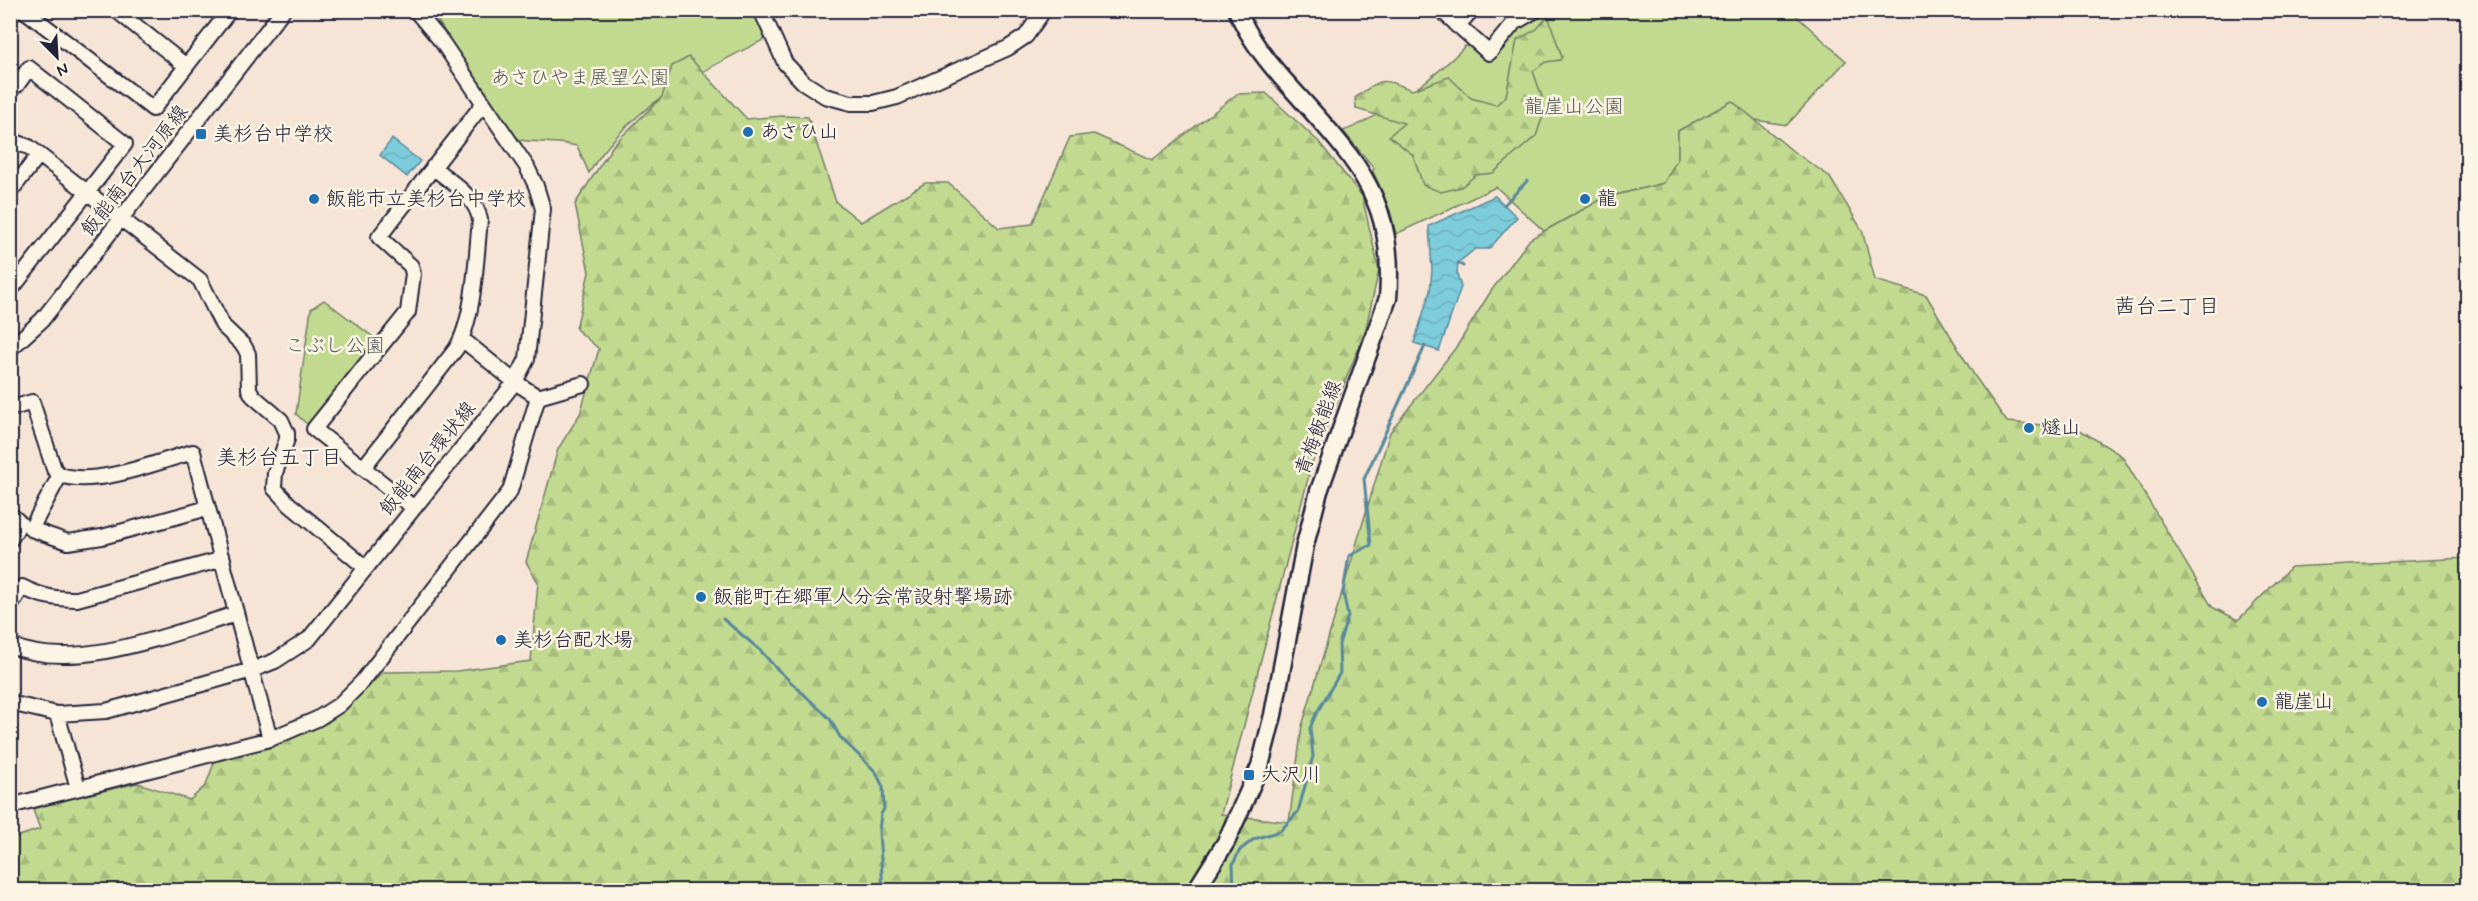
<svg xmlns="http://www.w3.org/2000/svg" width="2478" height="901" viewBox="0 0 2478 901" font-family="Mynerve,'Klee One',sans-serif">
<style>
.green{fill:#c1da90;stroke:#727e66;stroke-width:1.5}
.forest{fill:url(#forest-firs);stroke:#727e66;stroke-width:1.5}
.water{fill:url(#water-waves);stroke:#59889b;stroke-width:1.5}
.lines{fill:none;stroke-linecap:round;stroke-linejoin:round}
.stream{stroke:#59889b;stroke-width:3}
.minor-casing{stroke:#22223b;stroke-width:18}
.major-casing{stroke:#22223b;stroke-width:21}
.minor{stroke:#fcf5e5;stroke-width:14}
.major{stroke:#fcf5e5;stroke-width:16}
.poi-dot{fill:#1f6fb2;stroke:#fcf5e5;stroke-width:2}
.labels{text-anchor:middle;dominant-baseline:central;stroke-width:5;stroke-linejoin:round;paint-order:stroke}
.park-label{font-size:20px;fill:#525954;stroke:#fcf5e5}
.poi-label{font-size:20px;fill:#22223b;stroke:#fcf5e5;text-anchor:start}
.street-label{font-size:20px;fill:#22223b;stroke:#fcf5e5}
.neighbourhood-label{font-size:21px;fill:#22223b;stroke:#fcf5e5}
</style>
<defs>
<pattern id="forest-firs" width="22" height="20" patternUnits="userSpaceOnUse" patternTransform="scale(1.5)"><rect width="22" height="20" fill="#c1da90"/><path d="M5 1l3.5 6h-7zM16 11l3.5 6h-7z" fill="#a6bb7d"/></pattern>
<pattern id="water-waves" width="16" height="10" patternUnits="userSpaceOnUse" patternTransform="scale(1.5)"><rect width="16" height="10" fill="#7dccdb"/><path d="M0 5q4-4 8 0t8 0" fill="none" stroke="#6cafbd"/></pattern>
</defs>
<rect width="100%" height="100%" fill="#f6e5d7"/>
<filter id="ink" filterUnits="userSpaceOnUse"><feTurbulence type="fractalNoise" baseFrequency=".0167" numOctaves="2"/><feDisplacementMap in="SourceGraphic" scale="12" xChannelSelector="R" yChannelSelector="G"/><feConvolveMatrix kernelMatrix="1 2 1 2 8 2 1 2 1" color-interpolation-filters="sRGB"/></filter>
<g filter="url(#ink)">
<path class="green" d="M 433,10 L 757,11 L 769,37 C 702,71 629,106 589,173 L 577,146 C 557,141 539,143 519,140 L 503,122 L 432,12 Z
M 1546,11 L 1791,11 L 1846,61 L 1787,125 L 1755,120 L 1731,102 L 1678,131 L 1678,158 L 1664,183 L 1604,198 L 1544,231 L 1496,187 L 1396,234 L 1390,211 L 1373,171 L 1374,168 L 1343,131 C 1382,117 1437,76 1465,46 L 1476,48 L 1479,51 Z
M 324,300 L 377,340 L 309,426 L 296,414 L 311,309 Z"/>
<path class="forest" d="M 1548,16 L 1562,57 L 1560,60 L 1546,62 L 1533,71 L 1542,97 L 1543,116 L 1536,136 L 1493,173 L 1476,175 L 1461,187 L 1441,192 L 1423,185 L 1413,155 L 1389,136 L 1404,123 L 1356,109 L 1355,98 C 1382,78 1380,77 1412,90 L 1449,77 L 1471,98 L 1496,105 L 1506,96 L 1517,40 L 1537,29 Z
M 689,57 L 747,119 L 783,116 L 808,117 L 836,202 L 861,222 L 925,183 L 948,183 L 999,228 L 1032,224 L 1070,137 L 1094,134 L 1152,160 L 1237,94 L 1266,93 L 1319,142 L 1362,196 L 1379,270 L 1365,332 L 1312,463 L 1221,814 L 1289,822 L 1302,726 L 1390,432 L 1457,346 L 1491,291 L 1530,239 L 1604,198 L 1664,183 L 1678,158 L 1678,131 L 1732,101 L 1794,152 L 1829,176 L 1862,230 L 1875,280 L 1926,295 L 1974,375 L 2007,422 L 2077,428 L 2122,456 L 2212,607 L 2238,620 L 2291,567 L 2467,558 L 2467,890 L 11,890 L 10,839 L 40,829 L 32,807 L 138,783 L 190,800 L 206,785 L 216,757 L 327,723 L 384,672 L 457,671 L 531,661 L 538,582 L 526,562 L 558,449 L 580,414 L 599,349 L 576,329 L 589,272 L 575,204 L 614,144 L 662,97 L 672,66 Z"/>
<path class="water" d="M 392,139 L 420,161 L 407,177 L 380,155 Z
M 1495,196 L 1517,217 L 1489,249 L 1475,249 L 1458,263 L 1457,274 L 1461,287 L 1439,351 L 1414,343 L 1430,291 L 1432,270 L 1429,226 Z"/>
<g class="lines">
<path class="stream" d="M 1504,205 L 1527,181
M 1458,263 L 1463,266
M 723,619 L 760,650 L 775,667 L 830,719 L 840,737 L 876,772 L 883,787 L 884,809 L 881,814 L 879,831 L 883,890
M 1234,890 L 1233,864 L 1240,850 L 1254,839 L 1280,831 L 1298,812 L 1313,756 L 1310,728 L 1316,714 L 1340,673 L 1339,644 L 1348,616 L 1343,592 L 1349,556 L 1371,545 L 1364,479 L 1425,346"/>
<defs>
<path id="minor" d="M 22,10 L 28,13 L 153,109 L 230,10
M 116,10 L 186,66
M 761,10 L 785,63 L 803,82 L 825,96 L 851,103 L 873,103 L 897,97 L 1008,48 L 1026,36 L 1044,10
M 1441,10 L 1489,53 L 1514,23 L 1536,10
M 1457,26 L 1472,10
M 10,81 L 17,85 L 29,68 L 125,144 L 10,291
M 10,140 L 29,147 L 200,280 L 223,326 L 244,346 L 248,354 L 249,389 L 253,396 L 281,420 L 287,433 L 287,439 L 275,473 L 274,488 L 289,504 L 366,568
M 10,192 L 39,155
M 462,339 L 515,382 L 538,397 L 583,384
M 10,349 L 42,320 L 64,292 L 283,10
M 10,409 L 32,402 L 54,469 L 60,475 L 31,529 L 68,542 L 102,537 L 208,508
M 363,468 L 456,349 C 475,318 476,256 480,220 C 476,196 450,182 433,167
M 60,475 C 97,487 156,462 193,452 L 270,739
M 414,508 L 314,429 L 408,312 L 413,274 L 411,266 L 379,237 L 483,104
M 10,514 L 20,523 L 10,540
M 10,607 L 22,587 C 41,597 57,599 77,599 L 223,559
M 10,645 C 74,674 172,633 236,614
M 10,703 L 57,714 L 106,711 L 252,670 L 275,661 L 309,639 L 515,382 L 527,359 L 543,209 L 536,186 L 527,167 L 442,42 L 415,10
M 57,714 L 78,788
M 10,806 L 270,739 L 317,719 L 339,705 L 362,682 L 510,491 L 538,397"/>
<path id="major" d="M 1196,890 L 1226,842 L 1260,766 L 1273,715 L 1305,545 L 1319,491 L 1388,298 C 1396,198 1354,158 1292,89 C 1270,65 1250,41 1237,10"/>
</defs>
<use href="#minor" class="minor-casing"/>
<use href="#major" class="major-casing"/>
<use href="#minor" class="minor"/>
<use href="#major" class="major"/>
</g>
</g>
<g class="poi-dot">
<circle cx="748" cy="132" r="6"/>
<rect x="195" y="128" width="12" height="12" rx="3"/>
<circle cx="314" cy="199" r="6"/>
<circle cx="1585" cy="199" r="6"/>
<circle cx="2029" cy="428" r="6"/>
<circle cx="701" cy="597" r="6"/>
<circle cx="501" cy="640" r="6"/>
<circle cx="2262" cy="702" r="6"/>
<rect x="1243" y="769" width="12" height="12" rx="3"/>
</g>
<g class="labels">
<g class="park-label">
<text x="580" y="78">あさひやま展望公園</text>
<text x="1574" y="107">龍崖山公園</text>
<text x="335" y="346">こぶし公園</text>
</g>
<g class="poi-label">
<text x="760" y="132">あさひ山</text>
<text x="213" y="134">美杉台中学校</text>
<text x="326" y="199">飯能市立美杉台中学校</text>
<text x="1597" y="199">龍</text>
<text x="2041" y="428">燧山</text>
<text x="713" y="597">飯能町在郷軍人分会常設射撃場跡</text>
<text x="513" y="640">美杉台配水場</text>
<text x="2274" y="702">龍崖山</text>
<text x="1261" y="775">大沢川</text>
</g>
<g class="street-label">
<text transform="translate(135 171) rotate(-52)">飯能南台大河原線</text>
<text transform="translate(1319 428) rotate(-70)">青梅飯能線</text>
<text transform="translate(428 459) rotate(-51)">飯能南台環状線</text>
</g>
<g class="neighbourhood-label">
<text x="2167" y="307">茜台二丁目</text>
<text x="279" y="458">美杉台五丁目</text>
</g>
</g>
<rect width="2478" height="901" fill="none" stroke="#fcf5e5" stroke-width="36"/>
<rect x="18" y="18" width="2442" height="865" fill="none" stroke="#22223b" stroke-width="2" filter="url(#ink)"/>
<g transform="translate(57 57) rotate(156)" stroke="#fcf5e5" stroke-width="4.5" paint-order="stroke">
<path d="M0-4.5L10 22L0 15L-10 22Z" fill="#22223b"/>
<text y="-9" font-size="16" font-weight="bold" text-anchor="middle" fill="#22223b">N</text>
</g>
</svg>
